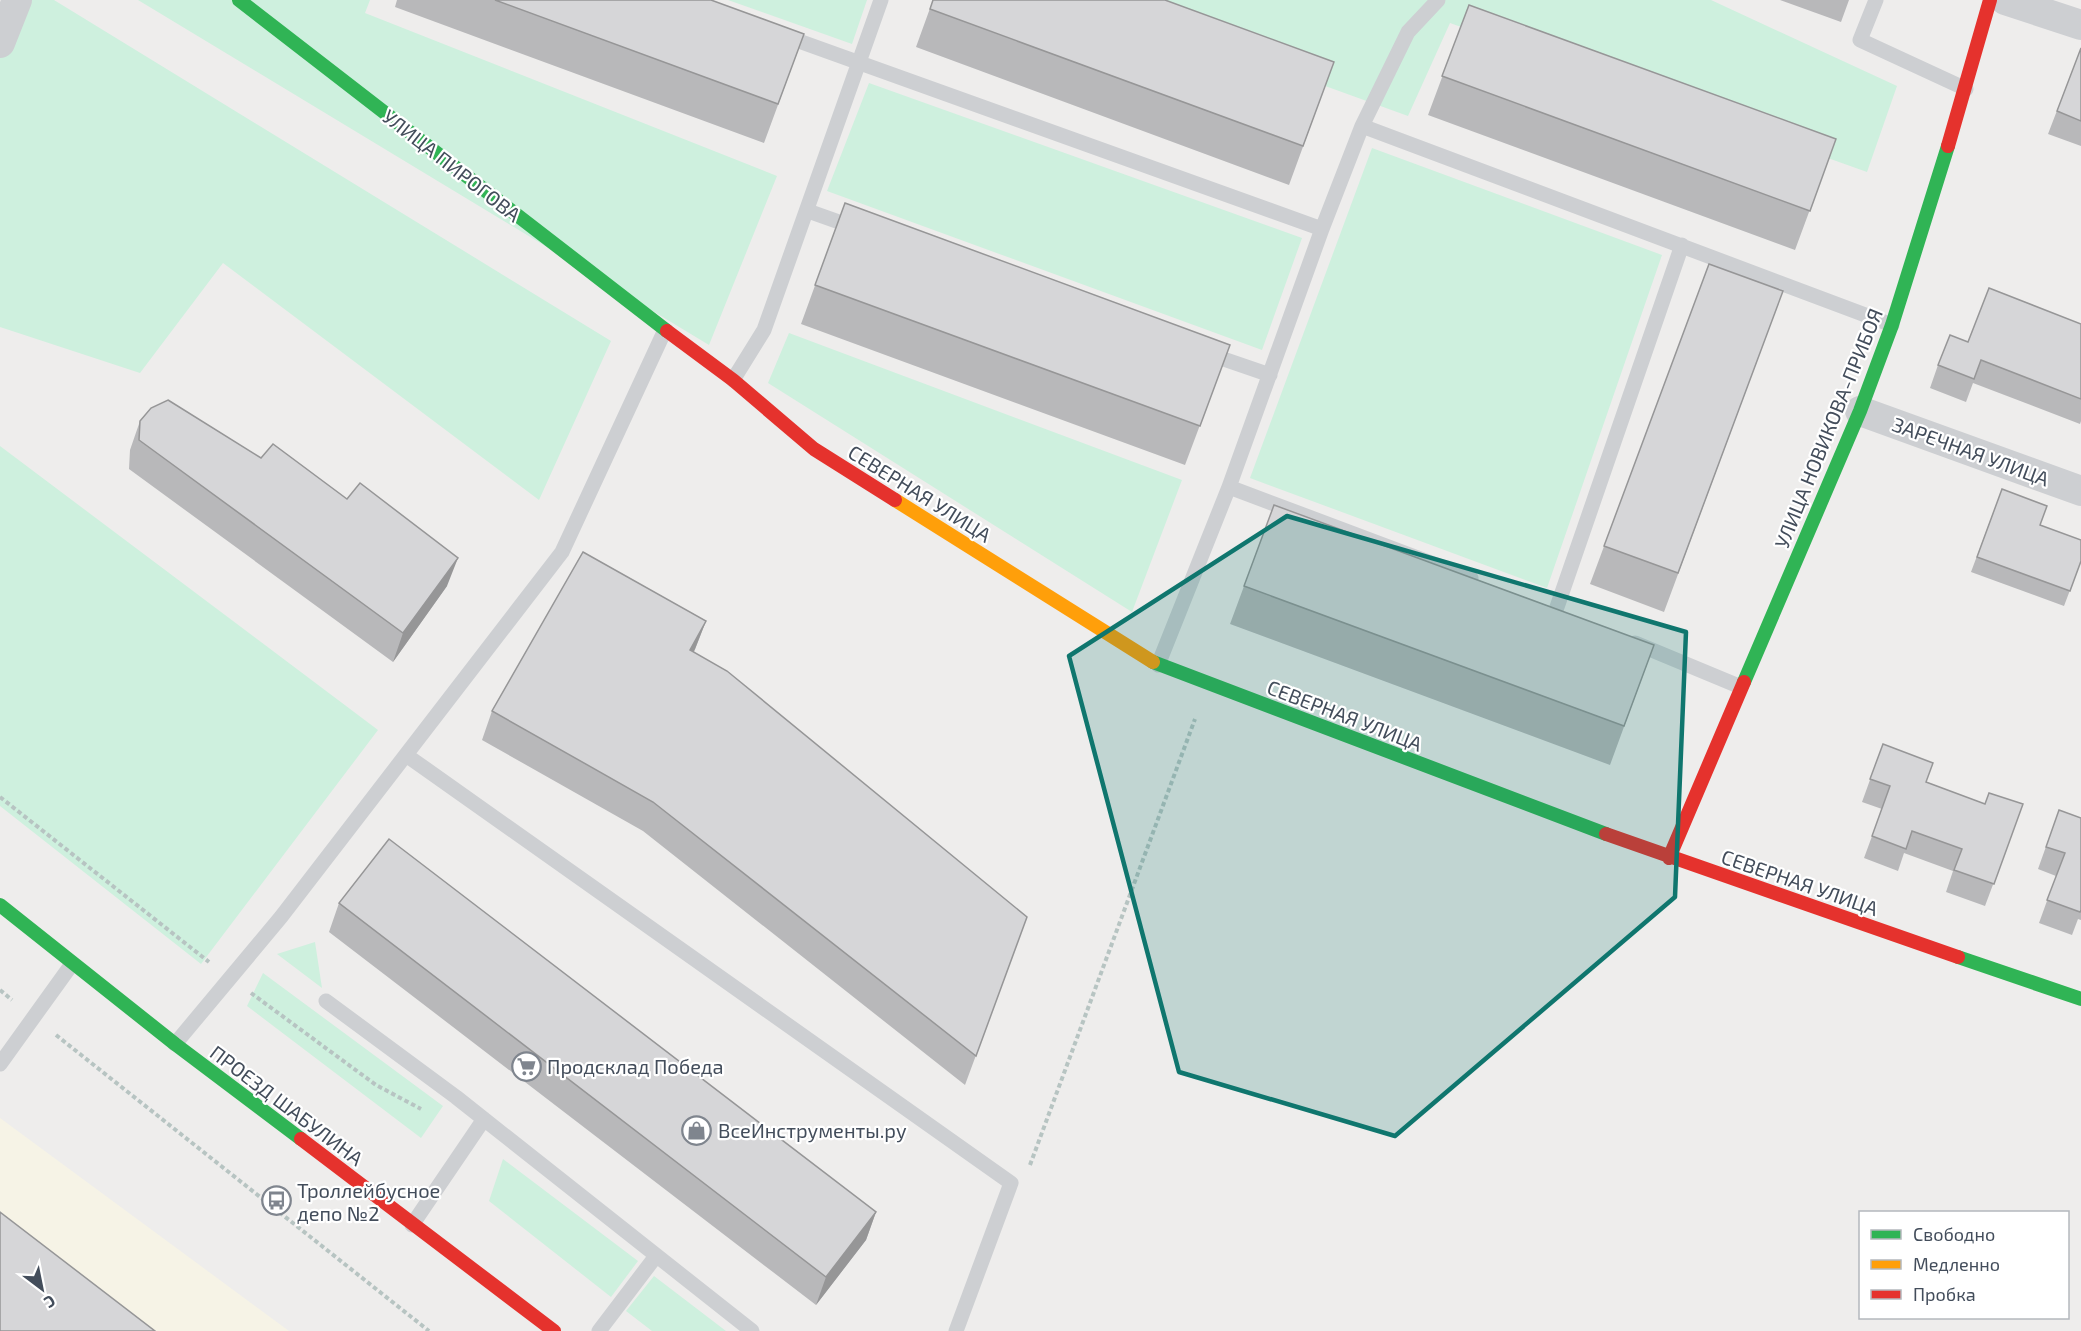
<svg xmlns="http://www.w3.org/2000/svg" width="2081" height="1331" viewBox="0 0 2081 1331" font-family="'Exo 2',sans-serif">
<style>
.commercial{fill:#f6f3e6}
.green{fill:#cef0de}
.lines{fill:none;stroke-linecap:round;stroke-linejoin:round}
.path{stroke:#b7c4c2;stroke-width:4;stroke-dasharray:4.5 3;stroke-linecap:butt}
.lane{stroke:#cdcfd2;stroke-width:15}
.street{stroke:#cdcfd2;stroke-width:30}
.fast{stroke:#30b455;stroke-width:14}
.slow{stroke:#ff9f0a;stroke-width:14}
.jam{stroke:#e5322d;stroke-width:14}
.wall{fill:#b8b8ba}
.shaded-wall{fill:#969697}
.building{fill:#d6d6d8;stroke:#969697;stroke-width:1.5}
.marked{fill:#0f766e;fill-opacity:0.2;stroke:#0f766e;stroke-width:4.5;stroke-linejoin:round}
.labels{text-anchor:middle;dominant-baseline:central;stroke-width:4.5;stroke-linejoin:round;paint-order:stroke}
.street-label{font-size:20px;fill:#434d5b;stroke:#fff}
.poi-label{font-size:20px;fill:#434d5b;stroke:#fff;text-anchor:start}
</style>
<rect width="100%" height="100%" fill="#eeedec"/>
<path class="commercial" d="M 0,1118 L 289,1331 L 0,1331 Z"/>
<path class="green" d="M 19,0 L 54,0 L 611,341 L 539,500 L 223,263 L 140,373 L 0,327 L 0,47 Z
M 138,0 L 370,0 L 365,13 L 777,176 L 709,345 Z
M 728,0 L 867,0 L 852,44 Z
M 1088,0 L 1711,0 L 1897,86 L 1867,172 L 1450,23 L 1408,116 Z
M 869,83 L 1302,238 L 1262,350 L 827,191 Z
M 1372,148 L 1662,255 L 1547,588 L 1250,478 Z
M 789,333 L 1182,480 L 1132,612 L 768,383 Z
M 0,446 L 378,730 L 201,964 L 0,806 Z
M 315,942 L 322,988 L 277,954 Z
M 263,973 L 443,1106 L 421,1138 L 247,1006 Z
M 503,1159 L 638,1261 L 611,1297 L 489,1201 Z
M 654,1276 L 726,1331 L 652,1331 L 626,1311 Z"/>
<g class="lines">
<path class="path" d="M 0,797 L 209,962
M 0,990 L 12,1000
M 251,993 L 376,1085 L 421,1109
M 56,1035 L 429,1331
M 1030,1165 L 1195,719"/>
<path class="lane" d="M 1876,0 L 1860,40 L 1966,89
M 782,35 L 1322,229 L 1229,487
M 1362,126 L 1408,32 L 1438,0
M 808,211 L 856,228
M 1322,229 L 1362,126 L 1892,325
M 1206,353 L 1270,375
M 733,380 L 764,330 L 881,0
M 1556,610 L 1682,245
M 1635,643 L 1741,687
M 1158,665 L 1229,487 L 1471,578
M 406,755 L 1011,1183 L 956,1331
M 326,1001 L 456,1097 L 752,1331
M 175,1044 L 281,917 L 562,552 L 665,330
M 0,1064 L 72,964
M 412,1225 L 484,1119
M 599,1331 L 656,1256"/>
<path class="street" d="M 2005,0 L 2081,25
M 0,43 L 17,0
M 1860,411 L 2081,491"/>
<path class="fast" d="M 239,0 L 667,331
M 1153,662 L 1606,834
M 1744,682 L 1860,411 L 1892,325 L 1948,146
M 0,905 L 175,1044 L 301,1139
M 1958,957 L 2081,999"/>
<path class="slow" d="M 895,500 L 1153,662"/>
<path class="jam" d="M 1948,146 L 1990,0
M 667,331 L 733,380 L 814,449 L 895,500
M 1606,834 L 1958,957
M 1669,858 L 1744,682
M 301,1139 L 554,1331"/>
</g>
<path class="wall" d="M 397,0 L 711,0 L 804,34 L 764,143 L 395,7 Z
M 933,0 L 1334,62 L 1289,185 L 916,47 Z
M 1780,0 L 1849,0 L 1841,22 Z
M 1469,5 L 1836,139 L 1795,250 L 1428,115 Z
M 2081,48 L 2081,146 L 2048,134 Z
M 845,203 L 1230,345 L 1185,465 L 801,324 Z
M 1709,264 L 1783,291 L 1664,612 L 1590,584 Z
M 2081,324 L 2081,421 L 2080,424 L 1973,383 L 1966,402 L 1930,388 L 1938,365 L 1968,342 Z
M 140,421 L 447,586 L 393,662 L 129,469 L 130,450 Z
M 2002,489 L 2040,525 L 2081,561 L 2064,606 L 1971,572 Z
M 1274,505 L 1654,645 L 1610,765 L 1230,624 Z
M 706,621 L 694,652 L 1027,917 L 965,1085 L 643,831 L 482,740 L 492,711 Z
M 1883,744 L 1926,782 L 1985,804 L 2023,804 L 1985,906 L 1946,892 L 1953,871 L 1904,853 L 1898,871 L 1864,858 L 1882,809 L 1862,802 Z
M 2059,810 L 2081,818 L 2081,920 L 2078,919 L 2072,935 L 2039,923 L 2056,876 L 2038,869 Z
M 339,903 L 876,1212 L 866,1240 L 816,1305 L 329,932 Z"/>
<path class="shaded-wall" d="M 458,558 L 447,586 L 393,662 L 403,633 Z
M 706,621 L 695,649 L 679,679 L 690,650 Z
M 876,1212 L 866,1240 L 816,1305 L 826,1277 Z"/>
<path class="building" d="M 495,0 L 711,0 L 804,34 L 778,104 Z
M 933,0 L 1165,0 L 1334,62 L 1303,146 L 930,9 Z
M 1469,5 L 1836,139 L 1810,211 L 1442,76 Z
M 2081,48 L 2081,121 L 2057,111 Z
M 845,203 L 1230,345 L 1200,426 L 815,285 Z
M 1709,264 L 1783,291 L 1678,573 L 1604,546 Z
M 1989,288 L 2081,324 L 2081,399 L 1981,360 L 1974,379 L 1938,365 L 1950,335 L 1968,342 Z
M 168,400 L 261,458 L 273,444 L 347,499 L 360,483 L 458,558 L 403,633 L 139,440 L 140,421 L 151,408 Z
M 2002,489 L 2047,506 L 2040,525 L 2081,540 L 2081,561 L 2070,591 L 1977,557 Z
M 1274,505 L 1654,645 L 1624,726 L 1244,586 Z
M 583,552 L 706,621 L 690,650 L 727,671 L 1027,917 L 976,1056 L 653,802 L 492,711 Z
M 1883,744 L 1933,763 L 1926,782 L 1985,804 L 1989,793 L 2023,804 L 1994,884 L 1954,870 L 1962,849 L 1912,831 L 1906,849 L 1872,836 L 1890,786 L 1870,779 Z
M 2059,810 L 2081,818 L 2081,910 L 2080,912 L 2047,900 L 2065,853 L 2046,847 Z
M 389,839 L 876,1212 L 826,1277 L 339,903 Z
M 0,1212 L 155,1331 L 0,1331 Z"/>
<path class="marked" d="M 1287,516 L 1686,632 L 1675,897 L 1395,1136 L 1179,1072 L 1069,656 Z"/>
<defs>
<symbol id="supermarket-ring" viewBox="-11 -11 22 22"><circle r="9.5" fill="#fff" stroke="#7f858e" stroke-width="1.5"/><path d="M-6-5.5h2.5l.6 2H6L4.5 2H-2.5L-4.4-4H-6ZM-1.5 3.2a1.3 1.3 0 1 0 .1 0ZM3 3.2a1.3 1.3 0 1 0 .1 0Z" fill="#7f858e"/></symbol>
<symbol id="shop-ring" viewBox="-11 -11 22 22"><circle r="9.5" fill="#fff" stroke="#7f858e" stroke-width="1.5"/><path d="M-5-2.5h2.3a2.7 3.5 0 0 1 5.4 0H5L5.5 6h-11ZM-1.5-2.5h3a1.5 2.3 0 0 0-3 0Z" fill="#7f858e"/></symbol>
<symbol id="bus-ring" viewBox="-11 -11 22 22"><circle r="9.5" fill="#fff" stroke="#7f858e" stroke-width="1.5"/><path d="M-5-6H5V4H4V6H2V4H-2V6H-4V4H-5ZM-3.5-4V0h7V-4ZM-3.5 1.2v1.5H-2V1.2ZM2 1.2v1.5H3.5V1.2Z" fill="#7f858e"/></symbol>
</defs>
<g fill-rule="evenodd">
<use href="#supermarket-ring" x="510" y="1050" width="33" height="33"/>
<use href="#shop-ring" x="680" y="1114" width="33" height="33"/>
<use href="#bus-ring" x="260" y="1184" width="33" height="33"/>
</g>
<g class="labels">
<g class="street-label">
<text transform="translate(452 165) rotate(38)">УЛИЦА ПИРОГОВА</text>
<text transform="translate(1828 428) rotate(-68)">УЛИЦА НОВИКОВА-ПРИБОЯ</text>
<text transform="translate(1971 451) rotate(20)">ЗАРЕЧНАЯ УЛИЦА</text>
<text transform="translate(920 493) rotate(32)">СЕВЕРНАЯ УЛИЦА</text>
<text transform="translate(1345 715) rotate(21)">СЕВЕРНАЯ УЛИЦА</text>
<text transform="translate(1800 882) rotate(19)">СЕВЕРНАЯ УЛИЦА</text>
<text transform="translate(287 1105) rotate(37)">ПРОЕЗД ШАБУЛИНА</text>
</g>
<g class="poi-label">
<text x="547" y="1066">Продсклад Победа</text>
<text x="718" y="1130">ВсеИнструменты.ру</text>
<text x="297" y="1190">Троллейбусное<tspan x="297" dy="23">депо №2</tspan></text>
</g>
</g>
<rect x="1859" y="1211" width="210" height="108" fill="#ffffff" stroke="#b4b8bd" stroke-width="1.5"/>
<rect x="1871" y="1230" width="30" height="9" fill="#30b455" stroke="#b4b8bd" stroke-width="1.5"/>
<text x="1913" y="1241" font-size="18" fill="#434d5b">Свободно</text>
<rect x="1871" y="1260" width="30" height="9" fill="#ff9f0a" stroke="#b4b8bd" stroke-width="1.5"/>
<text x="1913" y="1271" font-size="18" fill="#434d5b">Медленно</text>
<rect x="1871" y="1290" width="30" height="9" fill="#e5322d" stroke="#b4b8bd" stroke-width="1.5"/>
<text x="1913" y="1301" font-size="18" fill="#434d5b">Пробка</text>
<g transform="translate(42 1289) rotate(148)" stroke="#ffffff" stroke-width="4.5" paint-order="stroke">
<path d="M0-4.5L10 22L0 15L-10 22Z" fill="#434d5b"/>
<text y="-9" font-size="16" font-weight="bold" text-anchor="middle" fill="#434d5b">С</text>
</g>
</svg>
